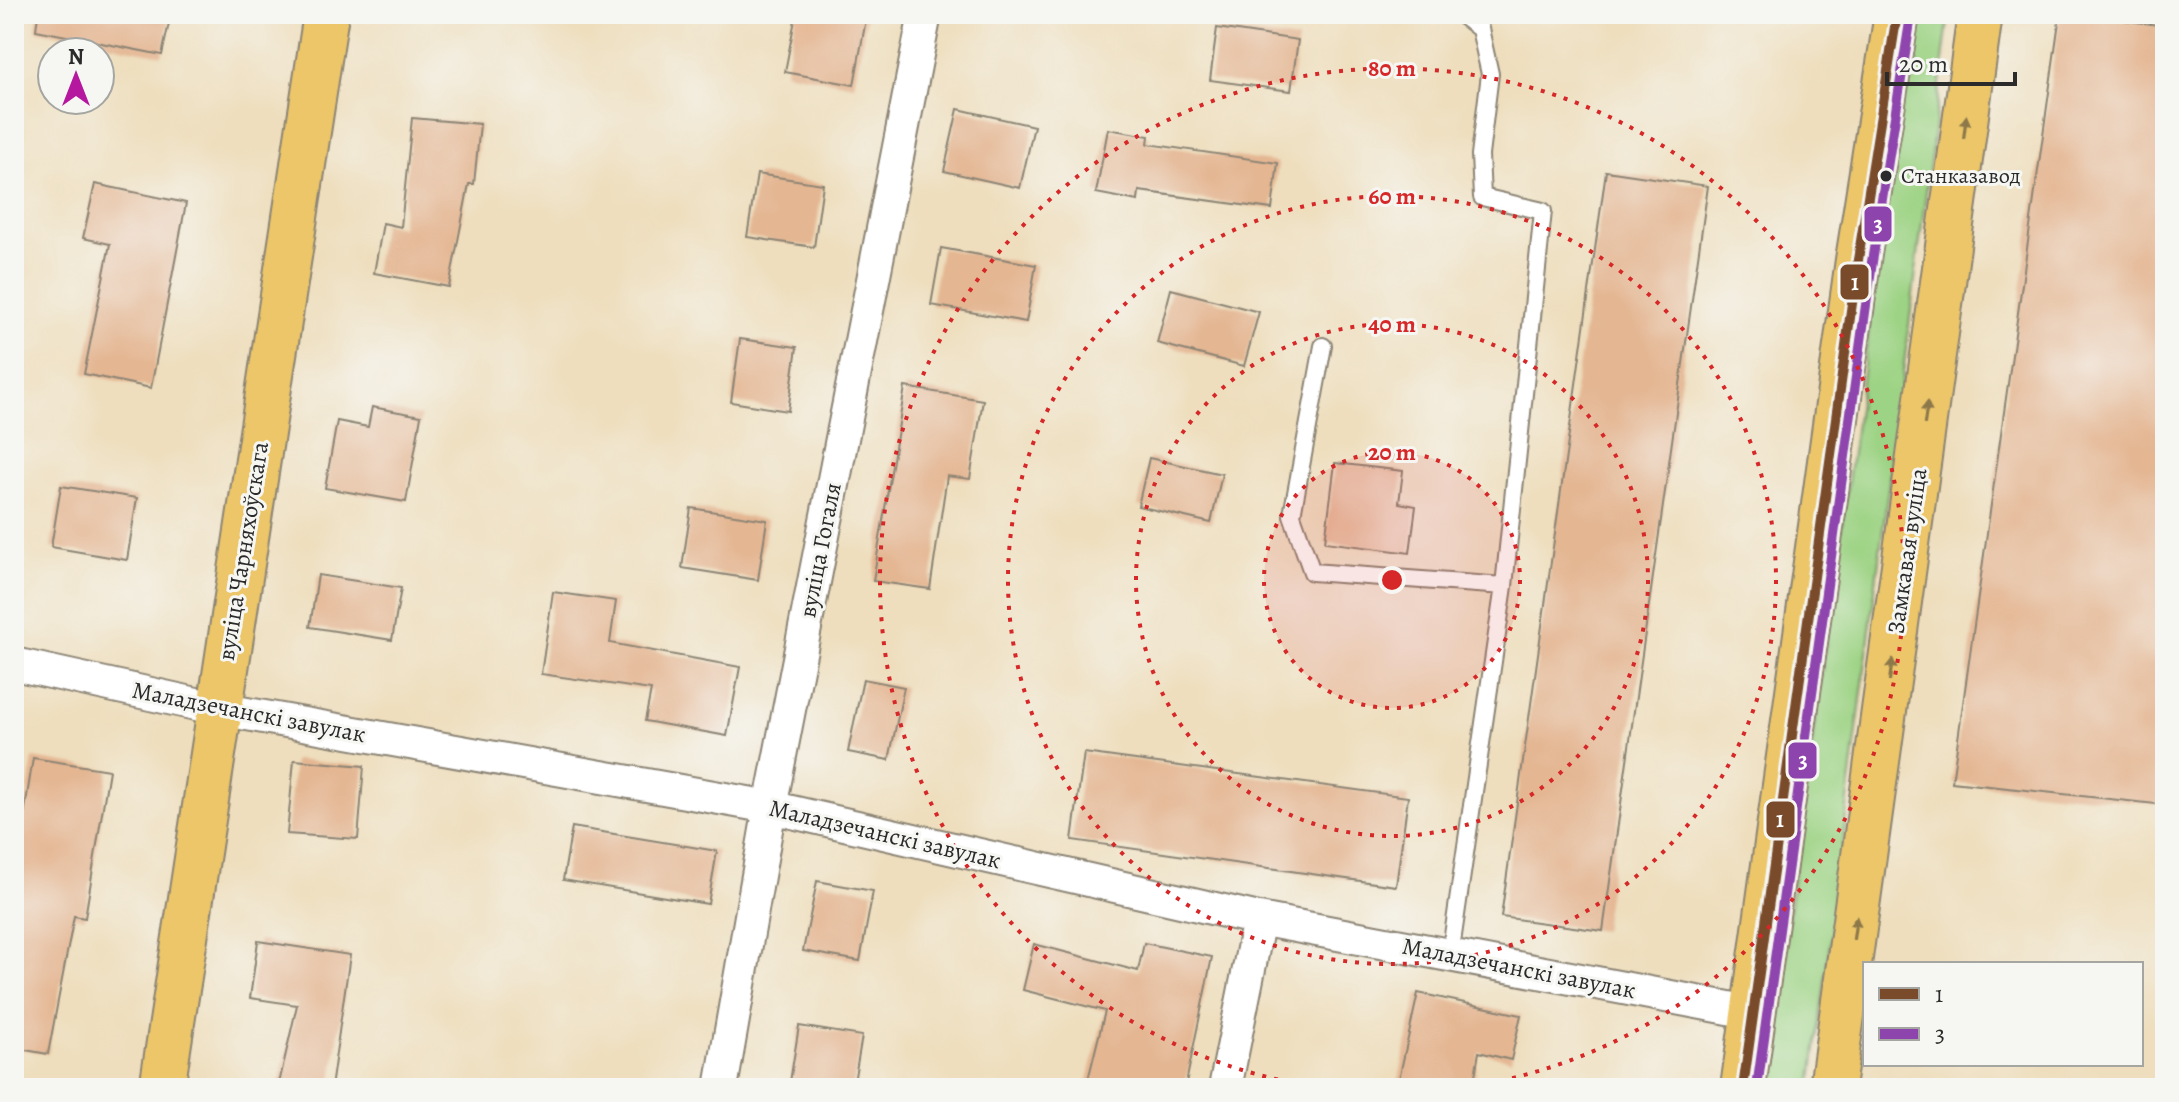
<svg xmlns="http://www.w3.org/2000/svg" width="2179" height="1102" viewBox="0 0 2179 1102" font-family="Alegreya,serif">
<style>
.green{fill:#9dd384;stroke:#647f58;stroke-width:2}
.building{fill:#e4b692}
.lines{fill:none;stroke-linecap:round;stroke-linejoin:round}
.lane-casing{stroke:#8c8474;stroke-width:20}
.street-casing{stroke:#8c8474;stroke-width:36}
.primary-casing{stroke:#8c8474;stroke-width:48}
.lane{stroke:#fff;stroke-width:16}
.street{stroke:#fff;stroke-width:32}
.primary{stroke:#ecc669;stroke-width:44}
.bus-1-casing{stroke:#f6f6f2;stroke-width:16}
.bus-2-casing{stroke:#f6f6f2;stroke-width:16}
.bus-1{stroke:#7a4b2a;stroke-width:10}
.bus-2{stroke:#8e44ad;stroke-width:10}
.oneway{fill:#8c784a}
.ring{fill:none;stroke:#d62828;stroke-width:4;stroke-dasharray:4 8}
.bus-dot{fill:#2b2b2b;stroke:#f6f6f2;stroke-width:3}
.labels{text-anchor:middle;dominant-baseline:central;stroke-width:6;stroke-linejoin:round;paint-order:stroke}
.bus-label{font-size:22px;fill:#2b2b2b;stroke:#f6f6f2;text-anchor:start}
.street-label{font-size:24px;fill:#2b2b2b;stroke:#f6f6f2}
.centre{fill:#d62828;stroke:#f6f6f2;stroke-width:4}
.ring-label{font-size:24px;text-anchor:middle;font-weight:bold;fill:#d62828;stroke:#f6f6f2;stroke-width:6;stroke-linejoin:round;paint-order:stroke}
.line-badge{stroke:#f6f6f2;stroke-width:3}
.badge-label{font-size:22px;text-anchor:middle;font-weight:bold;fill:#fff}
</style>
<rect width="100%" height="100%" fill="#f6f6f2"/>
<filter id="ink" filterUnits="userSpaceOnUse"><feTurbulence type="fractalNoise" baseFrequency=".0125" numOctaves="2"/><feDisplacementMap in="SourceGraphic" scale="16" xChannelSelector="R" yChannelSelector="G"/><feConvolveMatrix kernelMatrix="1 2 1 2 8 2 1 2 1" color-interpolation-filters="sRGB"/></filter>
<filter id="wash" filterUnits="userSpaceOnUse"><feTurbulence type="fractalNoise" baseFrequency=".006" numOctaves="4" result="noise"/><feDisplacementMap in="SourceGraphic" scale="32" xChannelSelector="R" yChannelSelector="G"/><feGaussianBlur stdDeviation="1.8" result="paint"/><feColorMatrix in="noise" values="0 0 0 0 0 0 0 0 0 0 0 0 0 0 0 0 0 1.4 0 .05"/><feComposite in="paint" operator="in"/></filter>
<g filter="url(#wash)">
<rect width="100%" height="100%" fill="#eedebd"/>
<path class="green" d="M 1912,14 L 1949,14 L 1811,1088 L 1765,1088 Z"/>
<g id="blocks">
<path class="building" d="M 38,14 L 171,14 L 162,55 L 36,30 Z
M 796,14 L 867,14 L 854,85 L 785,72 Z
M 2060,14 L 2081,14 L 2165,26 L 2165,805 L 1952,782 Z
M 1217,28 L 1298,40 L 1291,91 L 1210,80 Z
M 958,109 L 1034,126 L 1020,188 L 944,171 Z
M 412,118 L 480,124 L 474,184 L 469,184 L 449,287 L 374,273 L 383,223 L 401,227 Z
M 1108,129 L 1149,136 L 1148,144 L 1278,163 L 1272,209 L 1139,191 L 1138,201 L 1096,193 Z
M 1606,171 L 1708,186 L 1603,931 L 1501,917 Z
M 757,174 L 823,184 L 814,247 L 747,237 Z
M 95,184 L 186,203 L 151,388 L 84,374 L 110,244 L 83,238 Z
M 941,248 L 1036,265 L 1026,322 L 931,305 Z
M 1171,289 L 1259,312 L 1244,366 L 1157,343 Z
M 740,339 L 797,347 L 788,411 L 731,402 Z
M 905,387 L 983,400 L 970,479 L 947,476 L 930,589 L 873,581 Z
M 372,407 L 421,416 L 406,502 L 325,488 L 337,421 L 368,427 Z
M 1149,458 L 1222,474 L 1211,523 L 1138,506 Z
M 1335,463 L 1403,471 L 1399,503 L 1416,506 L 1410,553 L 1325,542 Z
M 61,486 L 137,498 L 127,560 L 51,547 Z
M 691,508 L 767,520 L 758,580 L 682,568 Z
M 318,575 L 401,588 L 392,640 L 310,627 Z
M 553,592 L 616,601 L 610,643 L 740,667 L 727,736 L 645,721 L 651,690 L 541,674 Z
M 863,679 L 904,687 L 889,760 L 848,752 Z
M 1084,753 L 1408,797 L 1396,886 L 1072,840 Z
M 33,758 L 109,770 L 85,918 L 74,916 L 48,1054 L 14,1048 L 14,879 Z
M 294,760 L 364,766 L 358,839 L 287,834 Z
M 572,827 L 717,851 L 708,904 L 563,880 Z
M 817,881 L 873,891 L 860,961 L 803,951 Z
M 258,941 L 350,955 L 331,1088 L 278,1088 L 297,1005 L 250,998 Z
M 1144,943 L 1212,957 L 1185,1088 L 1086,1088 L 1105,1011 L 1023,990 L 1034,944 L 1138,971 Z
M 1418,993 L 1521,1015 L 1511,1060 L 1479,1052 L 1473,1088 L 1397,1088 Z
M 799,1026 L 862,1036 L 853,1088 L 789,1088 Z"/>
</g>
</g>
<g filter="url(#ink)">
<use href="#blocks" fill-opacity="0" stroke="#8c8474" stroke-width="2"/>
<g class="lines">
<defs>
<path id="lane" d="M 1323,346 L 1292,515 L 1312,572 L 1504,586
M 1450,956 L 1504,586 L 1543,211 L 1482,197 L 1480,155 L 1490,74 L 1480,29 L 1460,14"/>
<path id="street" d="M 14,664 L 219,709 L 770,807 L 1259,919 L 1755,1013
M 721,1088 L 770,807 L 925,14
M 1225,1088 L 1259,919"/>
<path id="primary" d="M 162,1088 L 326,14
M 1743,1088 L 1858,260 L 1897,14
M 1832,1088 L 1980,14"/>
</defs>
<use href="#lane" class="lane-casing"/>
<use href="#street" class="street-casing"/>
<use href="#primary" class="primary-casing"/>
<use href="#lane" class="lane"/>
<use href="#street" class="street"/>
<use href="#primary" class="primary"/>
<defs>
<path id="bus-1" d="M 1743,1088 L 1858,260 L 1897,14"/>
<path id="bus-2" d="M 1757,1088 L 1872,262 L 1911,16"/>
</defs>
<use href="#bus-1" class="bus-1-casing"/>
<use href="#bus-2" class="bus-2-casing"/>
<use href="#bus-1" class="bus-1"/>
<use href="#bus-2" class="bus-2"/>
</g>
<defs><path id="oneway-solid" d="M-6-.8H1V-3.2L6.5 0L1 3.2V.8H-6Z" transform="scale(2)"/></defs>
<g class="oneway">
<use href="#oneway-solid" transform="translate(1965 127) rotate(-83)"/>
<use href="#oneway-solid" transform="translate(1926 413) rotate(-82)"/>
<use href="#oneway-solid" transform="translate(1891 670) rotate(-82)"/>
<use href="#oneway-solid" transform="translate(1855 928) rotate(-82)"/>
</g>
</g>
<circle cx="1392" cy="580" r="128" fill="#d62828" fill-opacity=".12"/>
<g class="ring">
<circle cx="1392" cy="580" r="128"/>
<circle cx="1392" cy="580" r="256"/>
<circle cx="1392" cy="580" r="384"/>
<path d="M1325 1088A512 512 0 1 1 1459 1088"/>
</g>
<circle class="bus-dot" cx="1886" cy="176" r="7"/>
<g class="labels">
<g class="bus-label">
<text x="1901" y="176">Станказавод</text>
</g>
<g class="street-label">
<text transform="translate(820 550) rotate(-79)">вуліца Гогаля</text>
<text transform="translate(243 551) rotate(-81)">вуліца Чарняхоўскага</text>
<text transform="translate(1907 551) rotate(-82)">Замкавая вуліца</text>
<text transform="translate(249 712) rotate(11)">Маладзечанскі завулак</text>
<text transform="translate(885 834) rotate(13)">Маладзечанскі завулак</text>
<text transform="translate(1519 968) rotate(11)">Маладзечанскі завулак</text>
</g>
</g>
<circle cx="1392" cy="580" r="12" class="centre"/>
<g class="ring-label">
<text x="1392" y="76">80 m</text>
<text x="1392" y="204">60 m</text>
<text x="1392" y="332">40 m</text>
<text x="1392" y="460">20 m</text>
</g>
<g class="line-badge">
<rect x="1863" y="205" width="30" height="38" rx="8" fill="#8e44ad"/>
<rect x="1839" y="263" width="31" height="38" rx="8" fill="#7a4b2a"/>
<rect x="1787" y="741" width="31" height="39" rx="8" fill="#8e44ad"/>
<rect x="1765" y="800" width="31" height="39" rx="8" fill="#7a4b2a"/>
</g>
<g class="badge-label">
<text x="1878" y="232">3</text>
<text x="1855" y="290">1</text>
<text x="1803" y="768">3</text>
<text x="1780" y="827">1</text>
</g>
<rect width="2179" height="1102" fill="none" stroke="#f6f6f2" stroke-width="48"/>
<rect x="1863" y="962" width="280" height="104" fill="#f6f6f2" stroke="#a5a5a2" stroke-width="2"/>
<rect x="1879" y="988" width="40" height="12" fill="#7a4b2a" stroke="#a5a5a2" stroke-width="2"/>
<text x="1935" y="1002" font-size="24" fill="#2b2b2b">1</text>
<rect x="1879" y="1028" width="40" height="12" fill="#8e44ad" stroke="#a5a5a2" stroke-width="2"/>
<text x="1935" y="1042" font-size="24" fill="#2b2b2b">3</text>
<g transform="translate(76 76)"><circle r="38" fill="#f6f6f2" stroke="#a5a5a2" stroke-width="2"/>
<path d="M0-6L14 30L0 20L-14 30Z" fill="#b5179e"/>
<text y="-12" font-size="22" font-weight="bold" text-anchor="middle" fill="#2b2b2b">N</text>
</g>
<path d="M1887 72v12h128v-12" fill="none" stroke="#2b2b2b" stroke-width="4"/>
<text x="1899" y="72" font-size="24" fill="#2b2b2b" stroke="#f6f6f2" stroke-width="6" paint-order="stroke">20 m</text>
</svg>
